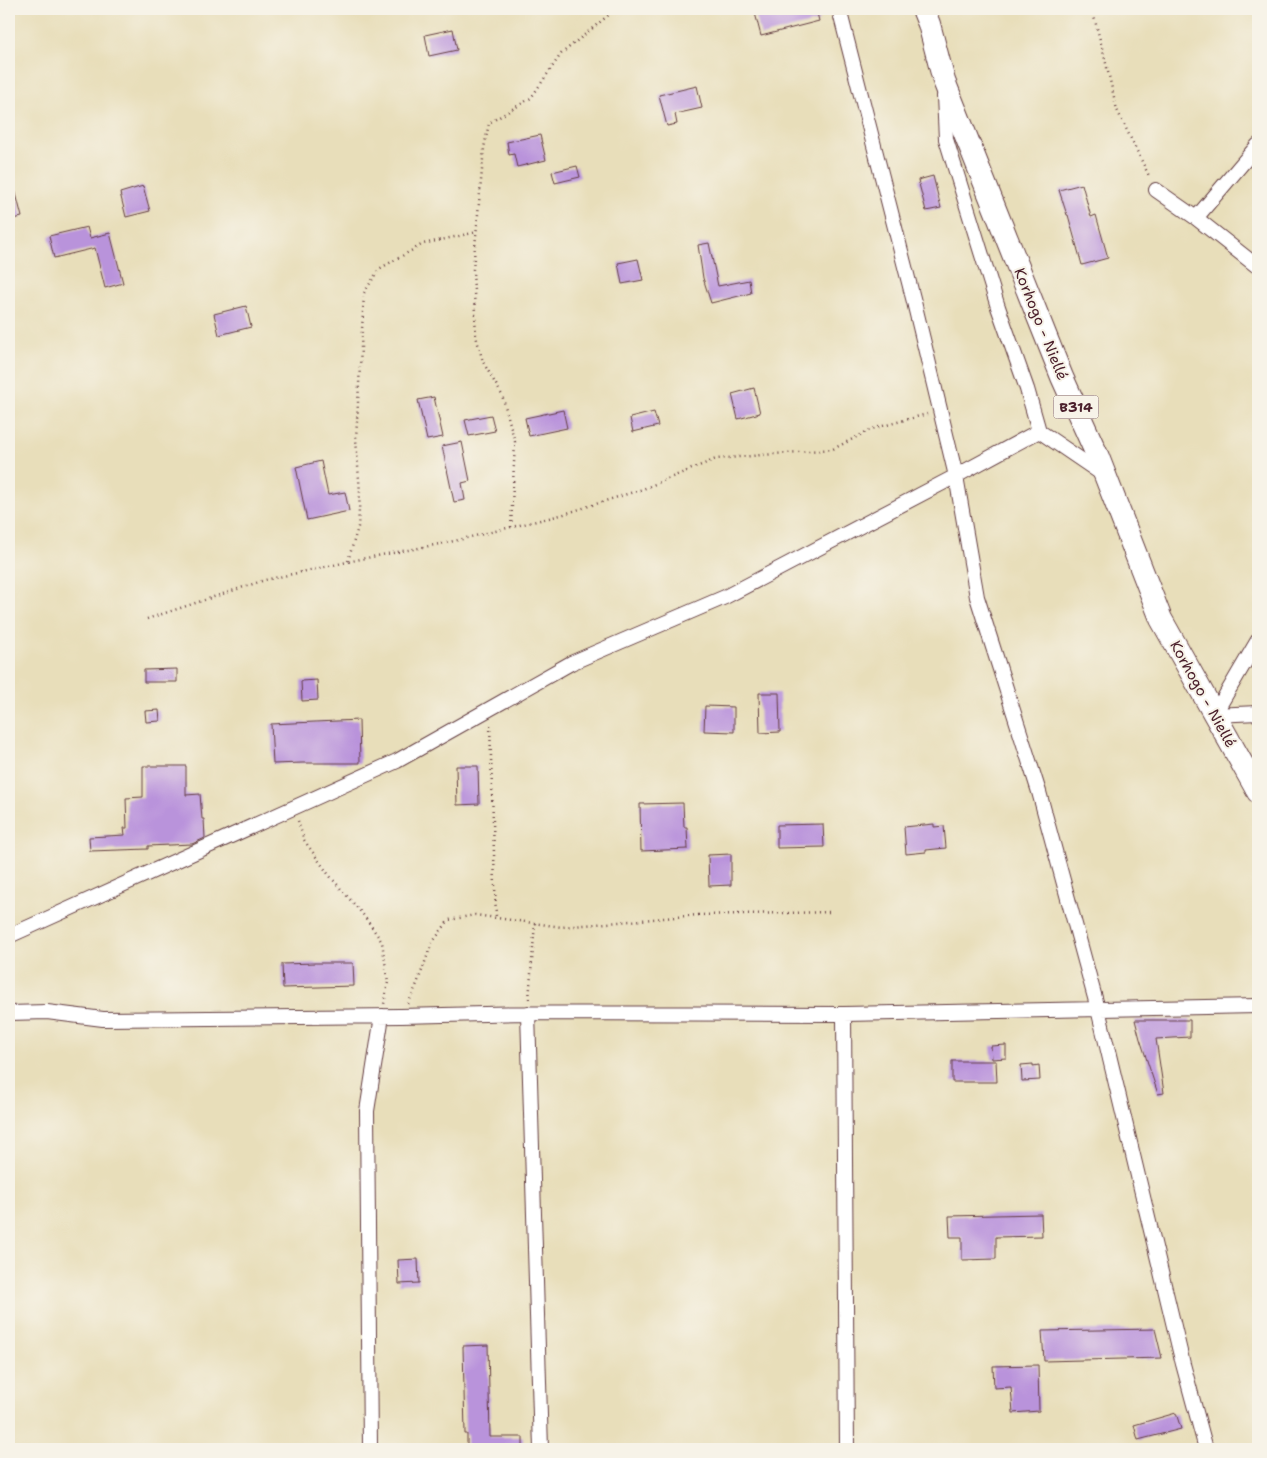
<svg xmlns="http://www.w3.org/2000/svg" width="1267" height="1458" viewBox="0 0 1267 1458" font-family="'Shantell Sans',sans-serif">
<style>
.building{fill:#b993db}
.lines{fill:none;stroke-linecap:round;stroke-linejoin:round}
.street-casing{stroke:#623c40;stroke-width:16}
.primary-casing{stroke:#623c40;stroke-width:24}
.path{stroke:#623c40;stroke-width:2.5;stroke-dasharray:1 4;stroke-linecap:butt}
.street{stroke:#fff;stroke-width:14}
.primary{stroke:#fff;stroke-width:22}
.labels{text-anchor:middle;dominant-baseline:central;stroke-width:4;stroke-linejoin:round;paint-order:stroke}
.shield{fill:#f7f3e8;stroke:#7e5f64;stroke-width:1}
.shield-label{font-size:14px;font-weight:bold;fill:#4a1f2b}
.street-label{font-size:15px;fill:#4a1f2b;stroke:#f7f3e8}
</style>
<rect width="100%" height="100%" fill="#f7f3e8"/>
<filter id="ink" filterUnits="userSpaceOnUse"><feTurbulence type="fractalNoise" baseFrequency=".02" numOctaves="2"/><feDisplacementMap in="SourceGraphic" scale="10" xChannelSelector="R" yChannelSelector="G"/><feConvolveMatrix kernelMatrix="1 2 1 2 8 2 1 2 1" color-interpolation-filters="sRGB"/></filter>
<filter id="wash" filterUnits="userSpaceOnUse"><feTurbulence type="fractalNoise" baseFrequency=".0096" numOctaves="4" result="noise"/><feDisplacementMap in="SourceGraphic" scale="20" xChannelSelector="R" yChannelSelector="G"/><feGaussianBlur stdDeviation="1.12" result="paint"/><feColorMatrix in="noise" values="0 0 0 0 0 0 0 0 0 0 0 0 0 0 0 0 0 1.4 0 .05"/><feComposite in="paint" operator="in"/></filter>
<g filter="url(#wash)">
<rect width="100%" height="100%" fill="#e8deba"/>
<g id="blocks">
<path class="building" d="M 769,9 L 816,9 L 819,21 L 761,36 L 755,13 Z
M 453,29 L 457,50 L 429,56 L 425,35 Z
M 697,86 L 702,108 L 675,114 L 677,124 L 667,126 L 659,95 Z
M 540,135 L 546,160 L 517,167 L 514,154 L 509,155 L 507,142 Z
M 577,166 L 580,177 L 555,183 L 552,172 Z
M 933,176 L 941,208 L 926,211 L 918,180 Z
M 9,182 L 13,182 L 22,217 L 9,220 Z
M 1082,184 L 1091,217 L 1096,215 L 1108,258 L 1082,265 L 1068,215 L 1067,215 L 1059,190 Z
M 143,186 L 150,211 L 126,217 L 120,193 Z
M 87,227 L 90,238 L 110,233 L 123,283 L 105,288 L 95,248 L 54,258 L 49,236 Z
M 709,243 L 718,286 L 749,280 L 751,293 L 711,303 L 703,278 L 698,245 Z
M 638,259 L 643,280 L 622,284 L 618,263 Z
M 246,306 L 251,327 L 219,335 L 214,314 Z
M 754,388 L 760,413 L 738,419 L 732,394 Z
M 434,397 L 443,437 L 427,440 L 418,400 Z
M 563,410 L 567,428 L 529,436 L 525,418 Z
M 654,412 L 658,426 L 633,432 L 630,418 Z
M 491,415 L 495,431 L 469,436 L 465,420 Z
M 462,442 L 470,481 L 462,483 L 465,500 L 454,502 L 442,446 Z
M 321,461 L 328,495 L 345,492 L 349,511 L 307,520 L 296,467 Z
M 177,669 L 177,682 L 144,682 L 144,670 Z
M 317,680 L 318,700 L 302,701 L 301,681 Z
M 759,693 L 779,693 L 780,732 L 760,733 Z
M 705,706 L 734,707 L 734,732 L 704,731 Z
M 159,710 L 160,721 L 146,722 L 145,711 Z
M 359,720 L 360,763 L 302,763 L 273,764 L 271,724 Z
M 143,766 L 186,766 L 186,795 L 200,794 L 202,819 L 204,819 L 205,838 L 192,844 L 148,846 L 148,849 L 90,851 L 89,837 L 125,835 L 124,828 L 127,828 L 126,798 L 143,797 Z
M 456,766 L 478,766 L 479,804 L 457,805 Z
M 683,803 L 684,827 L 687,827 L 688,849 L 641,851 L 640,804 Z
M 823,824 L 824,847 L 777,848 L 777,825 Z
M 934,824 L 934,827 L 944,826 L 946,848 L 926,850 L 926,852 L 906,854 L 904,827 Z
M 731,854 L 731,885 L 709,886 L 708,855 Z
M 315,963 L 353,963 L 354,986 L 283,988 L 282,964 Z
M 1135,1020 L 1190,1020 L 1190,1037 L 1156,1039 L 1164,1093 L 1158,1094 L 1140,1039 Z
M 1006,1045 L 1006,1058 L 992,1059 L 991,1046 Z
M 952,1061 L 996,1061 L 997,1082 L 952,1082 Z
M 1033,1064 L 1033,1066 L 1039,1065 L 1040,1080 L 1022,1081 L 1021,1065 Z
M 1041,1214 L 1042,1236 L 996,1237 L 996,1259 L 962,1260 L 962,1237 L 950,1237 L 949,1216 Z
M 418,1259 L 419,1283 L 399,1284 L 398,1260 Z
M 1155,1329 L 1162,1358 L 1044,1361 L 1042,1331 Z
M 488,1345 L 490,1437 L 523,1437 L 523,1449 L 467,1449 L 467,1434 L 465,1434 L 463,1346 Z
M 1038,1365 L 1039,1411 L 1013,1413 L 1011,1387 L 994,1388 L 993,1366 Z
M 1176,1413 L 1181,1429 L 1138,1440 L 1134,1425 Z"/>
</g>
</g>
<g filter="url(#ink)">
<use href="#blocks" fill-opacity="0" stroke="#623c40" stroke-width="1"/>
<g class="lines">
<defs>
<path id="street" d="M 839,9 L 914,302 L 956,476 L 977,597 L 1039,792 L 1098,1009 L 1183,1364 L 1206,1449
M 944,96 L 946,139 L 998,307 L 1027,389 L 1039,431 L 1105,476
M 1156,190 L 1196,218 L 1258,267
M 1196,218 L 1258,145
M 1214,715 L 1258,640
M 1214,715 L 1258,713
M 9,936 L 397,761 L 571,663 L 725,597 L 956,476 L 1039,431
M 9,1013 L 47,1012 L 103,1019 L 401,1016 L 528,1013 L 844,1014 L 1258,1006
M 528,1013 L 541,1449
M 844,1014 L 847,1449
M 370,1449 L 367,1111 L 382,1016"/>
<path id="primary" d="M 923,9 L 929,24 L 944,81 L 1062,377 L 1098,457 L 1161,619 L 1258,792"/>
</defs>
<use href="#street" class="street-casing"/>
<use href="#primary" class="primary-casing"/>
<path class="path" d="M 1092,9 L 1105,59 L 1117,110 L 1150,178
M 511,527 L 515,442 L 502,395 L 483,362 L 476,336 L 473,269 L 484,148 L 489,123 L 531,98 L 561,54 L 616,9
M 348,561 L 358,527 L 360,493 L 356,439 L 364,293 L 379,269 L 423,244 L 477,232
M 147,619 L 265,580 L 361,559 L 450,542 L 561,515 L 643,489 L 716,459 L 833,449 L 872,429 L 927,414
M 490,725 L 496,918
M 298,821 L 304,840 L 329,875 L 365,917 L 382,942 L 388,982 L 384,1004
M 529,999 L 535,923
M 408,1004 L 417,984 L 432,943 L 449,920 L 475,915 L 562,927 L 698,915 L 831,912"/>
<use href="#street" class="street"/>
<use href="#primary" class="primary"/>
</g>
</g>
<g class="labels">
<rect class="shield" x="1053.5" y="395.5" width="45" height="23" rx="4"/>
<g class="shield-label">
<text x="1076" y="407">B314</text>
</g>
<g class="street-label">
<text transform="translate(1041 324) rotate(68)">Korhogo - Niellé</text>
<text transform="translate(1203 694) rotate(61)">Korhogo - Niellé</text>
</g>
</g>
<rect width="1267" height="1458" fill="none" stroke="#f7f3e8" stroke-width="30"/>
</svg>
